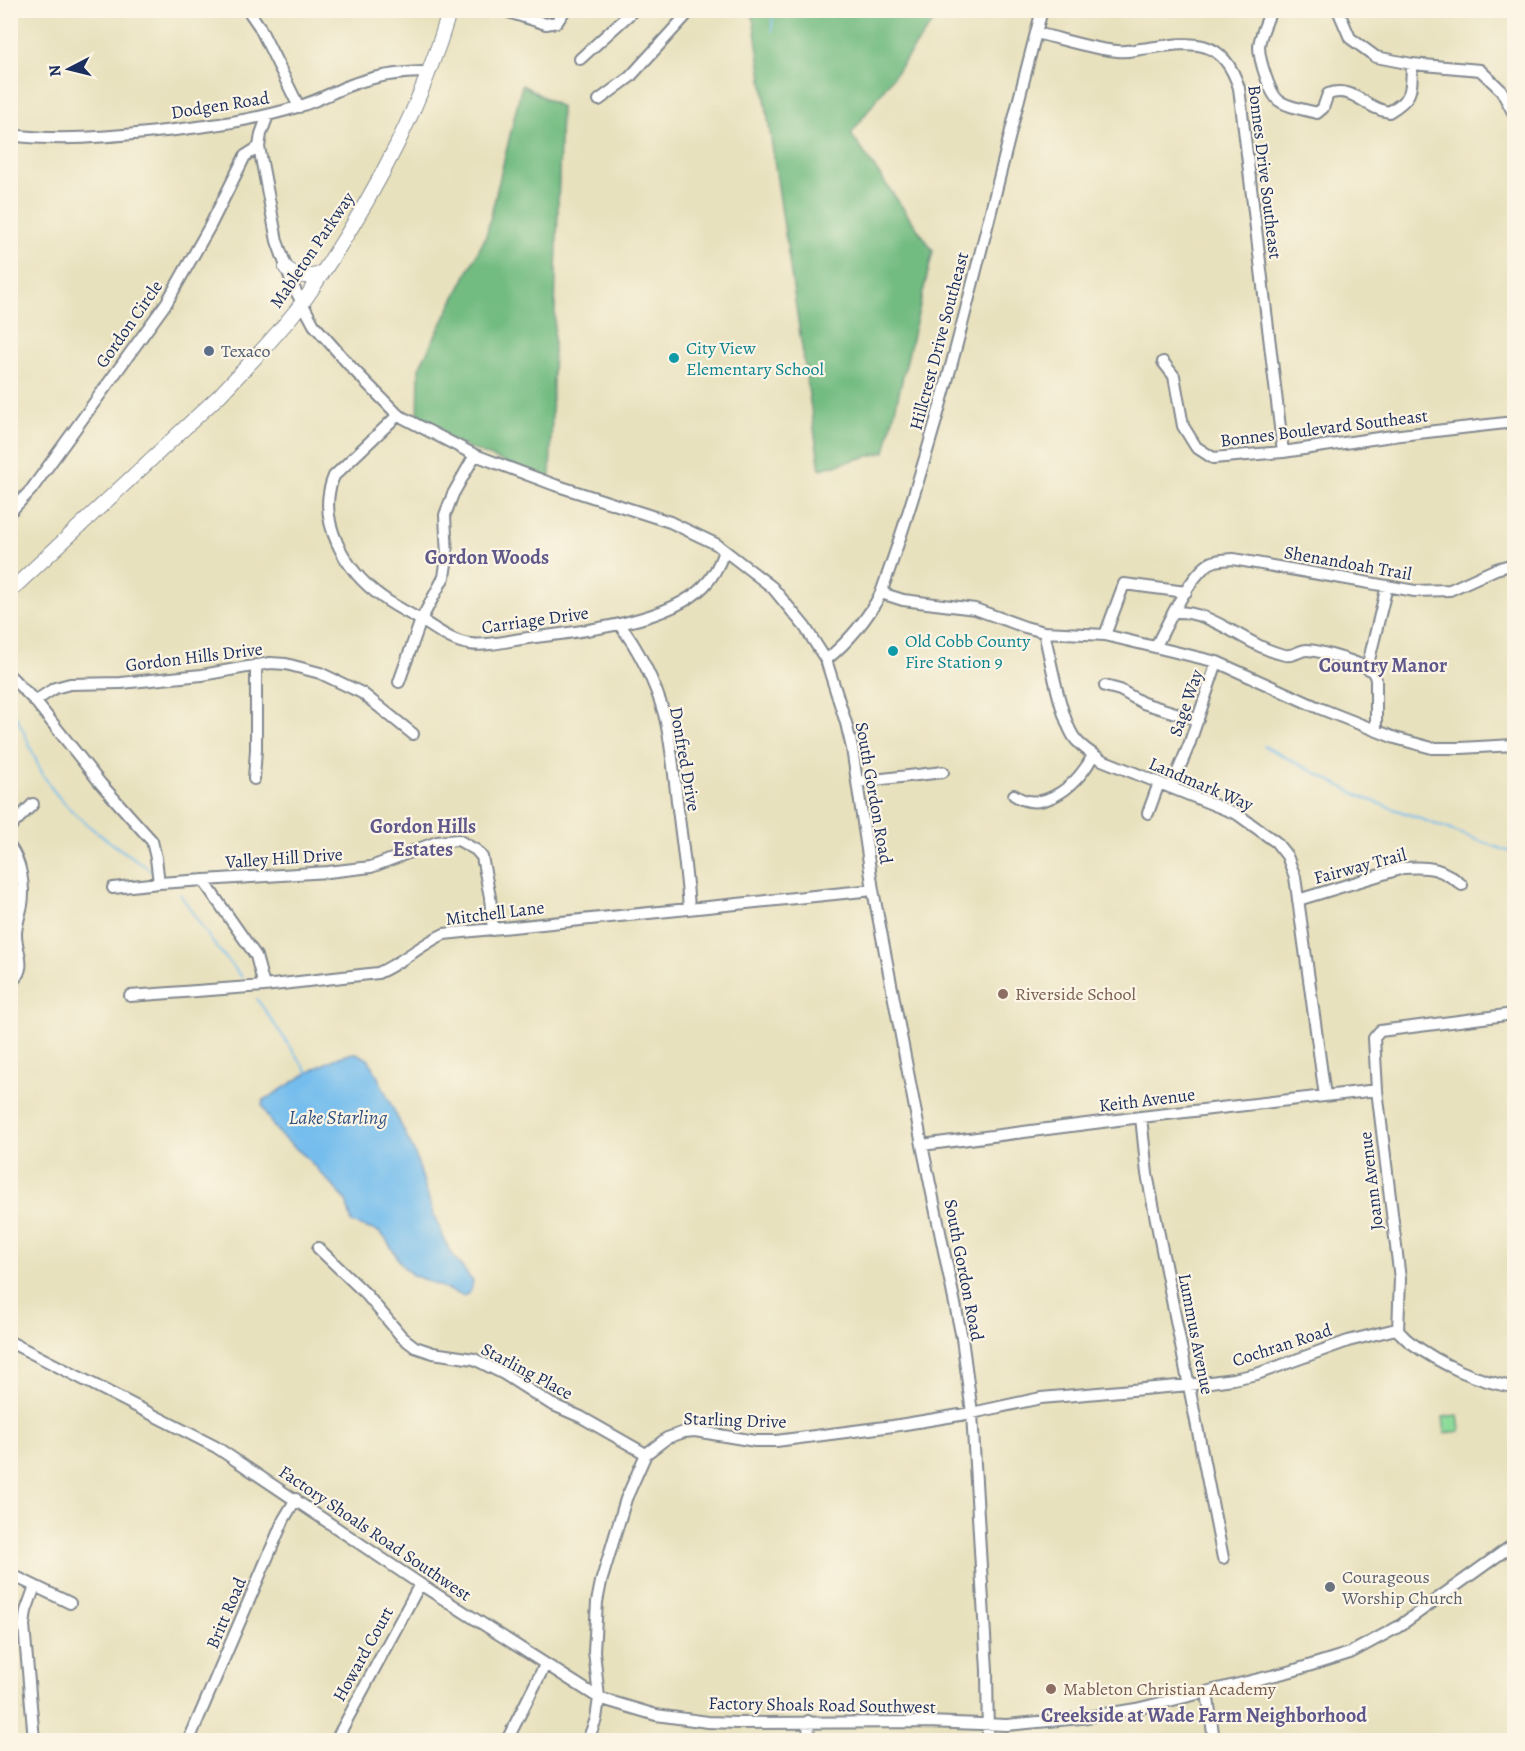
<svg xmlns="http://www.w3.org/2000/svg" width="1525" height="1751" viewBox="0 0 1525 1751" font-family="Alegreya,serif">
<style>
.green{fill:#8ddb99;stroke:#54857c;stroke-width:1.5}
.forest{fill:#72bb81;stroke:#467570;stroke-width:1.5}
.water{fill:#75bded;stroke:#4876a6;stroke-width:1.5}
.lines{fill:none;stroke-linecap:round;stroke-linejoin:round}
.stream{stroke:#75bded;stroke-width:2}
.minor-casing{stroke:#82888e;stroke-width:14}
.major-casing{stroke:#82888e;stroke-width:16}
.minor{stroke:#fff;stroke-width:10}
.major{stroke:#fff;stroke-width:14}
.service-dot{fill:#5c6f8a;stroke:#fcf5e5;stroke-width:2}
.culture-dot{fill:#0f9aa8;stroke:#fcf5e5;stroke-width:2}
.education-dot{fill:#8d6e63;stroke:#fcf5e5;stroke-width:2}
.worship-dot{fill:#6b7280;stroke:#fcf5e5;stroke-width:2}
.labels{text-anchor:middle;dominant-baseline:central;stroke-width:4.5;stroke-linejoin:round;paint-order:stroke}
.street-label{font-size:18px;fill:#1b2f5e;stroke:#fcf5e5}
.culture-label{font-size:18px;fill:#0d838f;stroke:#fcf5e5;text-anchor:start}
.service-label{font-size:18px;fill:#4e5e75;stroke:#fcf5e5;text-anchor:start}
.education-label{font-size:18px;fill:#785e54;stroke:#fcf5e5;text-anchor:start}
.worship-label{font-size:18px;fill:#5b616d;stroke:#fcf5e5;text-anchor:start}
.neighbourhood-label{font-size:20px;font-weight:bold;fill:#5f588a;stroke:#fcf5e5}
.water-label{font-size:20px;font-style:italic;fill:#325282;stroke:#fcf5e5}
</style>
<rect width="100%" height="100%" fill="#fcf5e5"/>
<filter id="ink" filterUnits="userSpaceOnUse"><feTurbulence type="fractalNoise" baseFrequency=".0167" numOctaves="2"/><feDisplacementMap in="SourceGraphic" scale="12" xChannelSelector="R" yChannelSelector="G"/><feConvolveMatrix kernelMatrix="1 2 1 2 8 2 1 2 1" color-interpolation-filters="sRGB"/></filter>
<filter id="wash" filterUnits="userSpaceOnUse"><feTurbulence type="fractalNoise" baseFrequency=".008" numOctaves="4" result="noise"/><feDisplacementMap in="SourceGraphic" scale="24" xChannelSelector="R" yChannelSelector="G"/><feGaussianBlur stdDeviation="1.35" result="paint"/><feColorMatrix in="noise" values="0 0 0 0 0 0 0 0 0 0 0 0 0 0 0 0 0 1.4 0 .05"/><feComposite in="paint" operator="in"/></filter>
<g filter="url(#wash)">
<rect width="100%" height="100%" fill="#e8e1bd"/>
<path class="green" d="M 1458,1415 L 1460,1431 L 1445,1433 L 1443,1417 Z"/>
<path class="forest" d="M 752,11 L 941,11 L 851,134 L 933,251 L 885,452 L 820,469 Z
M 522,85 L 561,107 L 550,480 L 418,428 L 419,368 L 486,236 Z"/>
<path class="water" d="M 356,1053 L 368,1059 L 372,1065 L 415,1154 L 433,1213 L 449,1250 L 473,1282 L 469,1293 L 463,1296 L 411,1274 L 402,1265 L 386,1239 L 379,1232 L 352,1223 L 346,1200 L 306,1157 L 280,1135 L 270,1121 L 262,1105 L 264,1100 C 287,1087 332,1054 356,1053 Z"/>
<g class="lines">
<path class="stream" d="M 772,31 L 773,10
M 10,707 C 26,729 31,755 45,778 C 67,816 118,848 154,872
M 1264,746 L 1362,797 L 1507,851 L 1514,849
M 180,894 L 213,943 L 242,977
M 257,999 L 309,1074"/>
</g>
</g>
<g filter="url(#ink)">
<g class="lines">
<defs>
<path id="minor" d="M 248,10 L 259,26 L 299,107
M 502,10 L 546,24 L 557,22 L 565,10
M 1271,10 C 1267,21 1260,35 1259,46 C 1259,59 1270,97 1281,102 C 1291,108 1306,110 1317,113 L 1323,108 L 1328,94 C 1354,85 1365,109 1389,112 C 1414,97 1411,91 1412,64
M 1338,10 L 1350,38 L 1376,57 L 1412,64 L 1480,70 L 1501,90 L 1514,114
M 1036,33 C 1063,39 1091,49 1118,51 C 1126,52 1134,50 1141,49 C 1188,43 1222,33 1239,88 L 1283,452
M 580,59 L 634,10
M 599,100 L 630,77 L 691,10
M 268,115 L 261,134 L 259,147 L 277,241 L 293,286 L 314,325 L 351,367 L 398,415 L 475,455 L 555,485 L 670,522 L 716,544 L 772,587 L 805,627 L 826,660 L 846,723 L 852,748 L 873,890 L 922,1145 L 962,1338 L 972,1413 L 987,1670 L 988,1740
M 10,135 C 62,142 115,136 166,131 C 210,126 255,120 297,107 C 315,102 331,93 348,86 C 373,76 403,72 429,72
M 1163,362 L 1174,376 L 1183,426 L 1196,447 L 1213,458 L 1283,452 L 1392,436 L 1514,422
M 398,415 L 334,476 C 315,520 346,572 382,597 C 394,606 408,613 421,620 C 436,629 452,642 470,644 C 486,647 511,640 528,638 C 578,632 668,623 704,586 C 713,577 720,563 724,551
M 10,512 L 31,490 L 167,302 L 210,226 L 245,156 L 259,147
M 881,593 L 903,600 L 975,609 L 1025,627 L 1044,632 L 1105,635 L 1217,662 L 1319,708 L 1395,738 L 1432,748 L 1461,748 L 1514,745
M 1174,612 C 1214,610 1246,647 1285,655 C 1294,657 1299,650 1307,650 C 1318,650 1360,663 1369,669 C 1374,672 1375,675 1376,680 L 1376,730
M 619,624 C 638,647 656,685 664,714 C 672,744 674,777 678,809 C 682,842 687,875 689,909
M 1044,632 C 1050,657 1061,722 1076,740 C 1084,749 1092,754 1102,760 L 1237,814 L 1276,842 L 1287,856 L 1295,877 L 1325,1096
M 1105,635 L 1124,584 L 1186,592
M 1156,646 C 1167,624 1187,582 1206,566 C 1214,559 1224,560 1233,559 L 1415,591 L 1450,590 L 1496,569 L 1514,564
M 826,660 C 849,641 867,620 881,593 C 949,404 990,205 1042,10
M 1367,668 L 1387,586
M 10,676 L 35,701 L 101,784 L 152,841 L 156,858 L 159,883
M 399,682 L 421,620 L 444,577 L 447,557 L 445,515 L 453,494 L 475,455
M 1105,686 L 1120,690 L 1143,703 L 1198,720
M 35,701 L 55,688 L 70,684 L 121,683 L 202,675 L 270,663 L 286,664 L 320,673 L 362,693 L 413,734
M 254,779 L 256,749 L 256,665
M 857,782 L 943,772
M 1171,788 L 1189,745 L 1217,662
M 1014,795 C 1044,816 1081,781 1093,755
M 1148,813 L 1159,783
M 10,827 L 33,804
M 10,847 C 21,862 25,886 22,905 C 20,914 17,923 16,932 C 15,953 30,966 10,984
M 203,880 L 256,956 L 264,986
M 113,888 L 159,883 L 328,872 L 371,867 L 437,842 L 458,840 L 476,850 L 482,857 L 490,897 L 493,930
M 1298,900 L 1403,868 C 1430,866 1442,868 1462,885
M 130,996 L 264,986 L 378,973 C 402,963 420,945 444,934 L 873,890
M 1141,1117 L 1147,1174 L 1223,1558
M 922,1145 L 1141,1117 L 1377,1090
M 318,1248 L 366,1294 L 402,1337 L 415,1347 L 433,1353 L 474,1359 L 504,1374 L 551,1404 L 581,1417 L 646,1454
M 1398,1330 L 1400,1279 L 1377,1090 L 1374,1038 L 1380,1031 L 1514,1014
M 10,1342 L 216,1447 L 420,1584 L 599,1698 L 656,1715 L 708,1722 L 738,1723 L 927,1722 L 1007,1725 L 1081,1718 L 1136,1709 L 1292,1671 L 1350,1653 L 1398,1627 L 1514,1544
M 10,1574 L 70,1603
M 1207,1692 L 1214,1740
M 808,1721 L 809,1740
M 34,1740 L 24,1625 L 26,1611 L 35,1586
M 189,1740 L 284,1519 L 296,1499
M 336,1740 L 420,1584
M 507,1740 L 545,1665
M 588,1740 L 596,1719 L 599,1698 L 594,1651 L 597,1602 L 601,1582 L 626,1499 L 646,1454 L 667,1438 L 684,1432 L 695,1431 L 755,1441 L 776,1441 L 893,1426 L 972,1413 L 1041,1398 L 1189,1385 L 1233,1379 L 1257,1374 L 1348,1341 L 1396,1329 C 1401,1333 1405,1339 1410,1342 C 1440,1364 1478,1382 1514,1387"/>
<path id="major" d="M 286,268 C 298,278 307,277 322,274
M 10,591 L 220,395 C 248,365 278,335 302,303 C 311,292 317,280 325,269 C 379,187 422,104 450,10"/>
</defs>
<use href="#minor" class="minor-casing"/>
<use href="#major" class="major-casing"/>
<use href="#minor" class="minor"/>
<use href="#major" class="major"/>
</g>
</g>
<circle class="service-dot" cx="209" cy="351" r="6"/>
<g class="culture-dot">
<circle cx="674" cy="358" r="6"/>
<circle cx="893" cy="651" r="6"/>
</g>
<g class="education-dot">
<circle cx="1003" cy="994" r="6"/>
<circle cx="1051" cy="1689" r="6"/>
</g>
<circle class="worship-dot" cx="1330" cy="1587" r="6"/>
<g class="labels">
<g class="street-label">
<text transform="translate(220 105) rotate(-9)">Dodgen Road</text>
<text transform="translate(1265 172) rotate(83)">Bonnes Drive Southeast</text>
<text transform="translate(312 250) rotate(-56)">Mableton Parkway</text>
<text transform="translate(129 324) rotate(-55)">Gordon Circle</text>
<text transform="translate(939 341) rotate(-75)">Hillcrest Drive Southeast</text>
<text transform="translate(1324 428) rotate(-7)">Bonnes Boulevard Southeast</text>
<text transform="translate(1348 563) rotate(10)">Shenandoah Trail</text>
<text transform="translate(535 620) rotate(-8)">Carriage Drive</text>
<text transform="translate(194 657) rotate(-7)">Gordon Hills Drive</text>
<text transform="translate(1186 703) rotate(-71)">Sage Way</text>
<text transform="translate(685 759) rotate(80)">Donfred Drive</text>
<text transform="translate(1201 784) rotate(23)">Landmark Way</text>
<text transform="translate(874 793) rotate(80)">South Gordon Road</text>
<text transform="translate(284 858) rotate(-4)">Valley Hill Drive</text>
<text transform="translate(1360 866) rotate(-15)">Fairway Trail</text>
<text transform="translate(495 913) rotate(-7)">Mitchell Lane</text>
<text transform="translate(1147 1100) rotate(-7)">Keith Avenue</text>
<text transform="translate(1371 1181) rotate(-97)">Joann Avenue</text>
<text transform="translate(964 1270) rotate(79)">South Gordon Road</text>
<text transform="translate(1196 1334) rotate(79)">Lummus Avenue</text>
<text transform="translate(1282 1345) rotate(-18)">Cochran Road</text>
<text transform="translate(527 1371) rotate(28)">Starling Place</text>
<text transform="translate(735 1420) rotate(2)">Starling Drive</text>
<text transform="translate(375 1533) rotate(34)">Factory Shoals Road Southwest</text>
<text transform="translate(226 1613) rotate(-67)">Britt Road</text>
<text transform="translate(363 1654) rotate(-61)">Howard Court</text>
<text transform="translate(822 1705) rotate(1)">Factory Shoals Road Southwest</text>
</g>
<g class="culture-label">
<text x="686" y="348">City View<tspan x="686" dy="21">Elementary School</tspan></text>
<text x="905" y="641">Old Cobb County<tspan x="905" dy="21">Fire Station 9</tspan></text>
</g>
<g class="service-label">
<text x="221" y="351">Texaco</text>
</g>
<g class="education-label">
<text x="1015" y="994">Riverside School</text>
<text x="1063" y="1689">Mableton Christian Academy</text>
</g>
<g class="worship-label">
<text x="1342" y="1577">Courageous<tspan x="1342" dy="21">Worship Church</tspan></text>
</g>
<g class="neighbourhood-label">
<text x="487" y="557">Gordon Woods</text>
<text x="1383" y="665">Country Manor</text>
<text x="423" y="826">Gordon Hills<tspan x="423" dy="23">Estates</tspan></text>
<text x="1204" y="1715">Creekside at Wade Farm Neighborhood</text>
</g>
<g class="water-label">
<text x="338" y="1117">Lake Starling</text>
</g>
</g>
<rect width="1525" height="1751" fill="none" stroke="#fcf5e5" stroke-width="36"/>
<g transform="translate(69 69) rotate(263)" stroke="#fcf5e5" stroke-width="4.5" paint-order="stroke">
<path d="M0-4.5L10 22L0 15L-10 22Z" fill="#1b2f5e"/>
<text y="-9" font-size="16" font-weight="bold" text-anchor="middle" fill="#1b2f5e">N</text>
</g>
</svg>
